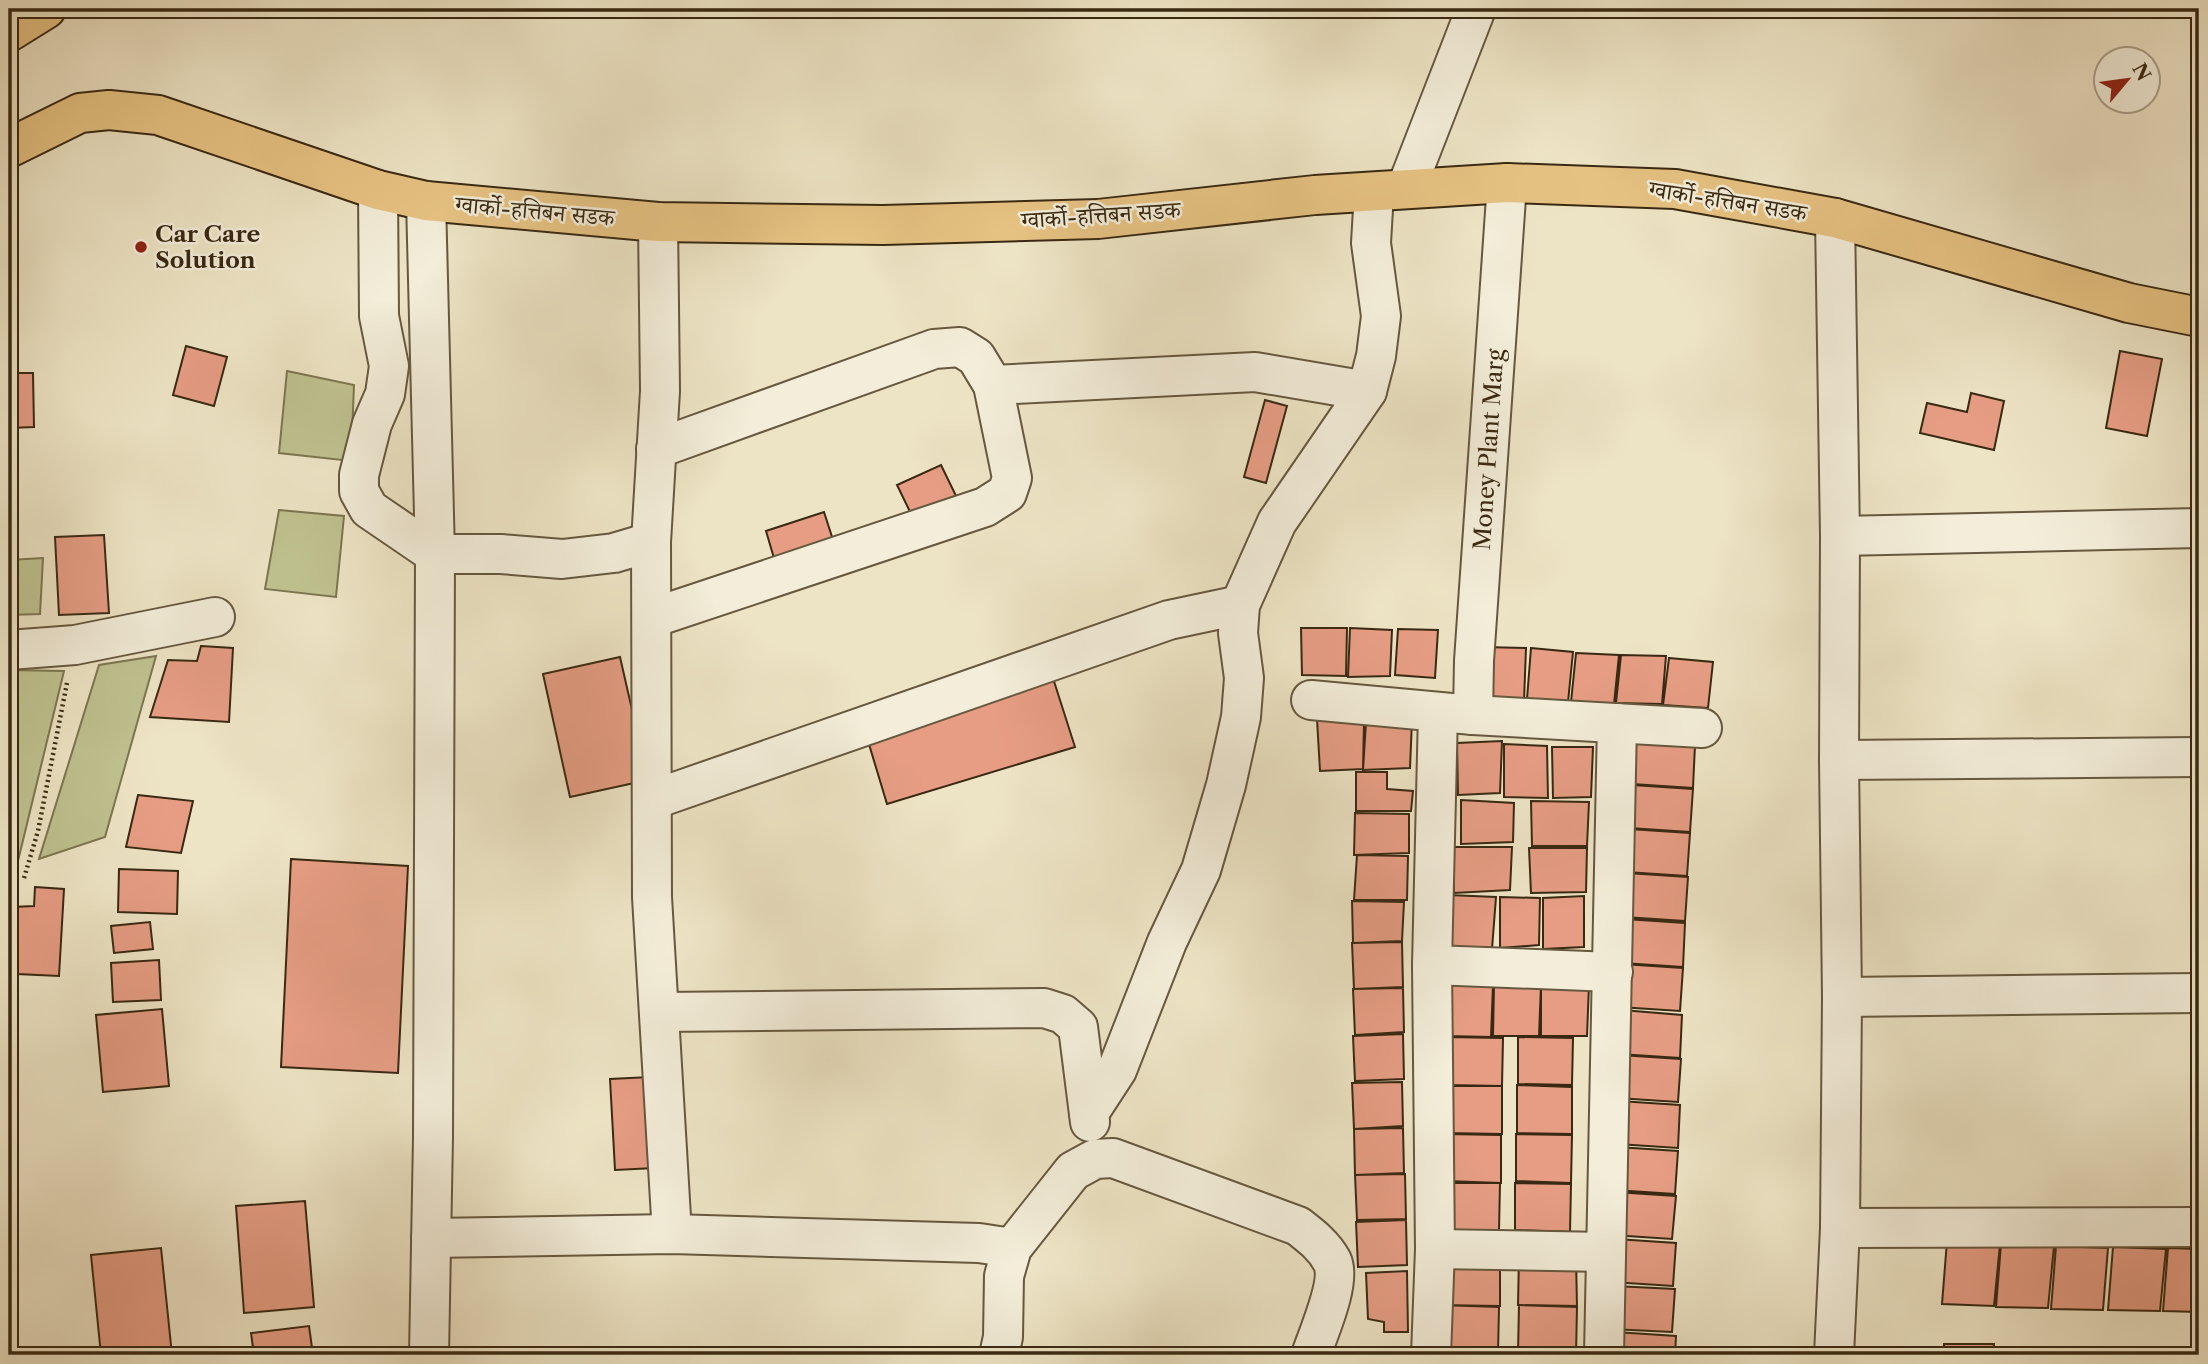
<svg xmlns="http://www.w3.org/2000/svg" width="2208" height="1364" viewBox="0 0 2208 1364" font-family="'Libre Caslon Text','Noto Serif Devanagari',serif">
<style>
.green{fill:#bfc290;stroke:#7c7651;stroke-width:2}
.building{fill:#e69d84;stroke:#392912;stroke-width:2}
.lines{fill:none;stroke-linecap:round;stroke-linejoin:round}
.minor-casing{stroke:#66583f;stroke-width:42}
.major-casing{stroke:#392912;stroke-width:42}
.path{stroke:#392912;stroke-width:4.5;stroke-dasharray:2 3.5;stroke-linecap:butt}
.minor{stroke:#f3edd9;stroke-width:38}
.major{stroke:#e6c282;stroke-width:38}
.poi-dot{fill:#8f2418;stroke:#f3edd9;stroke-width:2.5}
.labels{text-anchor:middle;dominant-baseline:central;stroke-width:5;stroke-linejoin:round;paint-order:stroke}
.street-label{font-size:23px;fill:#392912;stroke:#f3edd9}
.poi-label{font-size:23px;font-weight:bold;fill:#392912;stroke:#f3edd9;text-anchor:start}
</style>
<rect width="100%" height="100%" fill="#ede4c5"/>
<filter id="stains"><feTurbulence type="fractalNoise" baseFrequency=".00286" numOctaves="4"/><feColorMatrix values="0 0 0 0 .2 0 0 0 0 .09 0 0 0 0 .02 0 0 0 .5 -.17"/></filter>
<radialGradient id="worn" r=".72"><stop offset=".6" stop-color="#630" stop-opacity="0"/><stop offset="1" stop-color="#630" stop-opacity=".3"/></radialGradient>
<path class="green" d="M 287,371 L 354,385 L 351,461 L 279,453 Z
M 279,510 L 344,516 L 336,597 L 265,589 Z
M 43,558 L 40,614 L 9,615 L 9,560 Z
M 156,656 L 105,837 L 39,859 L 99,665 Z
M 9,670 L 64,671 L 17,865 L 9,866 Z"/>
<path class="building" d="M 186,346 L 227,357 L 214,406 L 173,395 Z
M 2120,351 L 2162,359 L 2147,436 L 2106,428 Z
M 9,373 L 33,373 L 34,427 L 9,428 Z
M 1971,393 L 2004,401 L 1994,450 L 1920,433 L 1927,403 L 1967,412 Z
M 1265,400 L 1287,406 L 1266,483 L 1244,477 Z
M 941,465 L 959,502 L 915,522 L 897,485 Z
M 824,512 L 835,546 L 776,565 L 766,531 Z
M 104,535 L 109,613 L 59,615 L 55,537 Z
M 1301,628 L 1347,628 L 1346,676 L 1302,675 Z
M 1350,628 L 1392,630 L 1390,676 L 1348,677 Z
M 1398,629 L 1438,630 L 1435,678 L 1395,675 Z
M 201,646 L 233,648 L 229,722 L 150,717 L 168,660 L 197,661 Z
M 1482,647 L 1526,648 L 1524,701 L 1479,699 Z
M 1531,648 L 1573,652 L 1568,702 L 1527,699 Z
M 1576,653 L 1619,655 L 1614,704 L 1571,702 Z
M 1621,655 L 1666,656 L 1662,704 L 1616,703 Z
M 620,657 L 648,780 L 570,797 L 543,674 Z
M 1669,658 L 1713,662 L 1708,708 L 1663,705 Z
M 1052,675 L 1075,747 L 887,804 L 865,731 Z
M 1317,719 L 1364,722 L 1363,769 L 1320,771 Z
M 1412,720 L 1410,768 L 1363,770 L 1366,722 Z
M 1502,741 L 1500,793 L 1458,795 L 1457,743 Z
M 1635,741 L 1695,745 L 1693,788 L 1632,784 Z
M 1504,744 L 1547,746 L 1548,798 L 1504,797 Z
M 1552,747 L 1593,747 L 1591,797 L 1553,798 Z
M 1356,772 L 1387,772 L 1387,789 L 1413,791 L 1411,811 L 1356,811 Z
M 1632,785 L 1693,789 L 1690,832 L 1629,828 Z
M 138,795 L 193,801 L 181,853 L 126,847 Z
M 1461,800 L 1514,803 L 1513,842 L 1461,844 Z
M 1531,801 L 1589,802 L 1587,846 L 1532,846 Z
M 1355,813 L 1409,814 L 1409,853 L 1354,855 Z
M 1629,829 L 1690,833 L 1687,876 L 1626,872 Z
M 1454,847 L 1512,847 L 1510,890 L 1454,893 Z
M 1529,848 L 1587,848 L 1586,892 L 1531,893 Z
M 1357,855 L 1408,856 L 1407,900 L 1354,900 Z
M 291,859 L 408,866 L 398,1073 L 281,1067 Z
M 119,869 L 178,871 L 177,914 L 118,912 Z
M 1627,873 L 1688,877 L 1685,921 L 1624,917 Z
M 35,887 L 64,889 L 59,976 L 17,974 L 18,947 L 11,946 L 13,907 L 34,906 Z
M 1448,895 L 1496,897 L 1492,949 L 1447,948 Z
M 1584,896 L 1584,947 L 1543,949 L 1543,898 Z
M 1500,897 L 1540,898 L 1539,945 L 1500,948 Z
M 1352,901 L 1404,902 L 1402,941 L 1353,943 Z
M 1625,919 L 1685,923 L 1683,967 L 1622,963 Z
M 150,922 L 153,949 L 114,953 L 111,926 Z
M 1402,942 L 1403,987 L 1354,989 L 1352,943 Z
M 159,960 L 161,1000 L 113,1002 L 111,963 Z
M 1622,964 L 1683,968 L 1680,1011 L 1619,1007 Z
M 1541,984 L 1589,985 L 1587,1036 L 1541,1036 Z
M 1446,985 L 1493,986 L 1491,1037 L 1445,1036 Z
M 1494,985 L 1541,985 L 1539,1036 L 1493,1036 Z
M 1403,988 L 1404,1032 L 1355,1035 L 1353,989 Z
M 162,1009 L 169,1086 L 103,1092 L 96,1015 Z
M 1622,1010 L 1682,1015 L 1680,1058 L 1619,1054 Z
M 1403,1034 L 1404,1079 L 1355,1081 L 1353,1036 Z
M 1447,1037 L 1503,1038 L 1502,1086 L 1447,1085 Z
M 1518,1037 L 1573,1038 L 1572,1085 L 1518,1084 Z
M 1620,1055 L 1681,1059 L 1678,1102 L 1617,1098 Z
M 650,1077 L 655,1168 L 615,1170 L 610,1079 Z
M 1402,1082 L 1403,1126 L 1354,1129 L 1352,1083 Z
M 1517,1085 L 1572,1087 L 1572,1134 L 1517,1133 Z
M 1447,1086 L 1502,1086 L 1502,1134 L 1446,1133 Z
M 1619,1101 L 1680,1105 L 1678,1148 L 1617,1144 Z
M 1403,1128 L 1404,1173 L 1355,1175 L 1354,1129 Z
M 1446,1134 L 1501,1135 L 1501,1183 L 1446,1181 Z
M 1516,1134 L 1572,1135 L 1571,1183 L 1516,1181 Z
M 1617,1147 L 1678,1151 L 1675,1194 L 1614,1190 Z
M 1405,1174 L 1406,1219 L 1357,1220 L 1355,1175 Z
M 1445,1183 L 1500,1183 L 1499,1231 L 1444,1230 Z
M 1515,1183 L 1571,1184 L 1570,1232 L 1515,1230 Z
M 1615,1192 L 1676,1196 L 1672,1239 L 1612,1235 Z
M 305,1201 L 314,1307 L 244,1313 L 236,1206 Z
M 1406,1220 L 1407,1265 L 1358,1267 L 1356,1222 Z
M 1616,1239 L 1676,1243 L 1673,1286 L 1612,1282 Z
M 1947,1241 L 2000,1244 L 1994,1306 L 1942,1304 Z
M 2001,1244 L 2054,1246 L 2048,1308 L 1996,1307 Z
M 2056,1246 L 2108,1248 L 2103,1310 L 2051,1309 Z
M 2113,1247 L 2166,1249 L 2160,1311 L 2108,1310 Z
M 161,1248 L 172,1355 L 101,1355 L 91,1255 Z
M 2168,1248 L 2199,1249 L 2199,1312 L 2163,1311 Z
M 1519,1256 L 1576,1258 L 1577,1306 L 1518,1305 Z
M 1441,1258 L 1500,1260 L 1500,1306 L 1438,1305 Z
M 1407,1271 L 1408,1332 L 1384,1332 L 1384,1322 L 1368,1319 L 1366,1273 Z
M 1614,1286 L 1675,1289 L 1672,1332 L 1611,1329 Z
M 1440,1305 L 1499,1307 L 1498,1354 L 1436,1352 Z
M 1519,1305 L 1577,1307 L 1576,1355 L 1518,1353 Z
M 309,1326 L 313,1355 L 254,1355 L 251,1333 Z
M 1615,1332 L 1676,1336 L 1675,1355 L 1614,1355 Z
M 1944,1344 L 1994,1344 L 1993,1355 L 1944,1355 Z
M 1998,1349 L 2048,1349 L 2047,1355 L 1998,1355 Z
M 2099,1350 L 2099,1355 L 2050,1355 L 2050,1351 Z
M 2105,1350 L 2154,1350 L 2154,1355 L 2105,1355 Z
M 2164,1351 L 2199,1351 L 2199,1355 L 2164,1355 Z"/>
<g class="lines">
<defs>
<g id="minor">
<path d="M 1406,189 L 1476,9"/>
<path d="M 378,190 L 379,316 L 389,366 L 385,394 L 372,424 L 359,475 L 359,491 L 369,509 L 435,554 L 501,554 L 562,559 L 614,553 L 651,542"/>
<path d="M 426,201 L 435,554 L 433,1137 L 429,1355"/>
<path d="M 658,222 L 660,391 L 651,542 L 652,897 L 672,1234"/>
<path d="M 993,385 L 1255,372 L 1367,391"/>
<path d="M 1840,536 L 2199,528"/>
<path d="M 652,618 L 985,507 L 1007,493 L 1012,478 L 993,385 L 976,357 L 960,347 L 934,349 L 656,449"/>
<path d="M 9,650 L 75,645 L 215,617"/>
<path d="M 1311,700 L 1473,715 L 1702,728"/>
<path id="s1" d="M 1473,715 L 1474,661 L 1507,183"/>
<path d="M 1839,760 L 2199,757"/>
<path d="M 652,800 L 1169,620 L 1240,605"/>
<path d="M 1432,965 L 1613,972"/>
<path d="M 1842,997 L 2199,993"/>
<path d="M 659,1012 L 1044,1008 L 1063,1014 L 1078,1027 L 1090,1122"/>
<path d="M 1089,1113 L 1117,1070 L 1167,942 L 1201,870 L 1226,785 L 1241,717 L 1244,678 L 1238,633 L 1240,605 L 1277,522 L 1367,391 L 1376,356 L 1381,316 L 1371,243 L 1374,192"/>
<path d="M 1840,1228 L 2199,1227"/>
<path d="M 431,1238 L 672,1234 L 979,1243 L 1012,1248"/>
<path d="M 1435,1249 L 1606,1252"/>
<path d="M 999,1355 L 1003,1337 L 1004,1276 L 1012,1248 L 1073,1171 L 1095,1159 L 1113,1158 L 1298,1226 C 1311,1236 1324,1246 1332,1261 C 1342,1281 1318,1334 1311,1355"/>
<path d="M 1431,1355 L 1435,1249 L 1432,965 L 1438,712"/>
<path d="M 1604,1355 L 1617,723"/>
<path d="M 1834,1355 L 1840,1228 L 1842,997 L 1839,760 L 1840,536 L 1835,218"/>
</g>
<path id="major" d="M 9,32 L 46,9
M 9,148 L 80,113 L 109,110 L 158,115 L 378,190 L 426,201 L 658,222 L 883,225 L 1098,219 L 1315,195 L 1507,183 L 1675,189 L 1835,218 L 2129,303 L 2199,317"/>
</defs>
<use href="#minor" class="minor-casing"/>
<use href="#major" class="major-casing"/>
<path class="path" d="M 24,878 L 38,831 L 67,683"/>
<use href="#minor" class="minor"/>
<use href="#major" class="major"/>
</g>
<circle class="poi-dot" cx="141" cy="247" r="7"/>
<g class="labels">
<g class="street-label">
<text transform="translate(1728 201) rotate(9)">ग्वार्को-हत्तिबन सडक</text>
<text transform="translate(535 211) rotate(5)">ग्वार्को-हत्तिबन सडक</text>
<text transform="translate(1101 215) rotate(-4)">ग्वार्को-हत्तिबन सडक</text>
<text stroke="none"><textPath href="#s1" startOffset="266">Money Plant Marg</textPath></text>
</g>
<g class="poi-label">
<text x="155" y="234">Car Care<tspan x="155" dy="26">Solution</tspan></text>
</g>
</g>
<rect width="2208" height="1364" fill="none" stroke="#ede4c5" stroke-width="35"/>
<rect x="10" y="10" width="2187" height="1343" fill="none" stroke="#392912" stroke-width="3.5"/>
<rect x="18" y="18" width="2173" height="1329" fill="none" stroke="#392912" stroke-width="2"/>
<g transform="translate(2127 80) rotate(61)"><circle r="33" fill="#f3edd9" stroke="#a99f89" stroke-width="2"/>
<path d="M0-5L12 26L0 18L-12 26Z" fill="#8f2418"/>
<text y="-10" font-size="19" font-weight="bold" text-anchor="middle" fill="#392912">N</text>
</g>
<rect width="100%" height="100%" filter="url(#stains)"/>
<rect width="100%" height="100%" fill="url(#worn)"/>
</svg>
